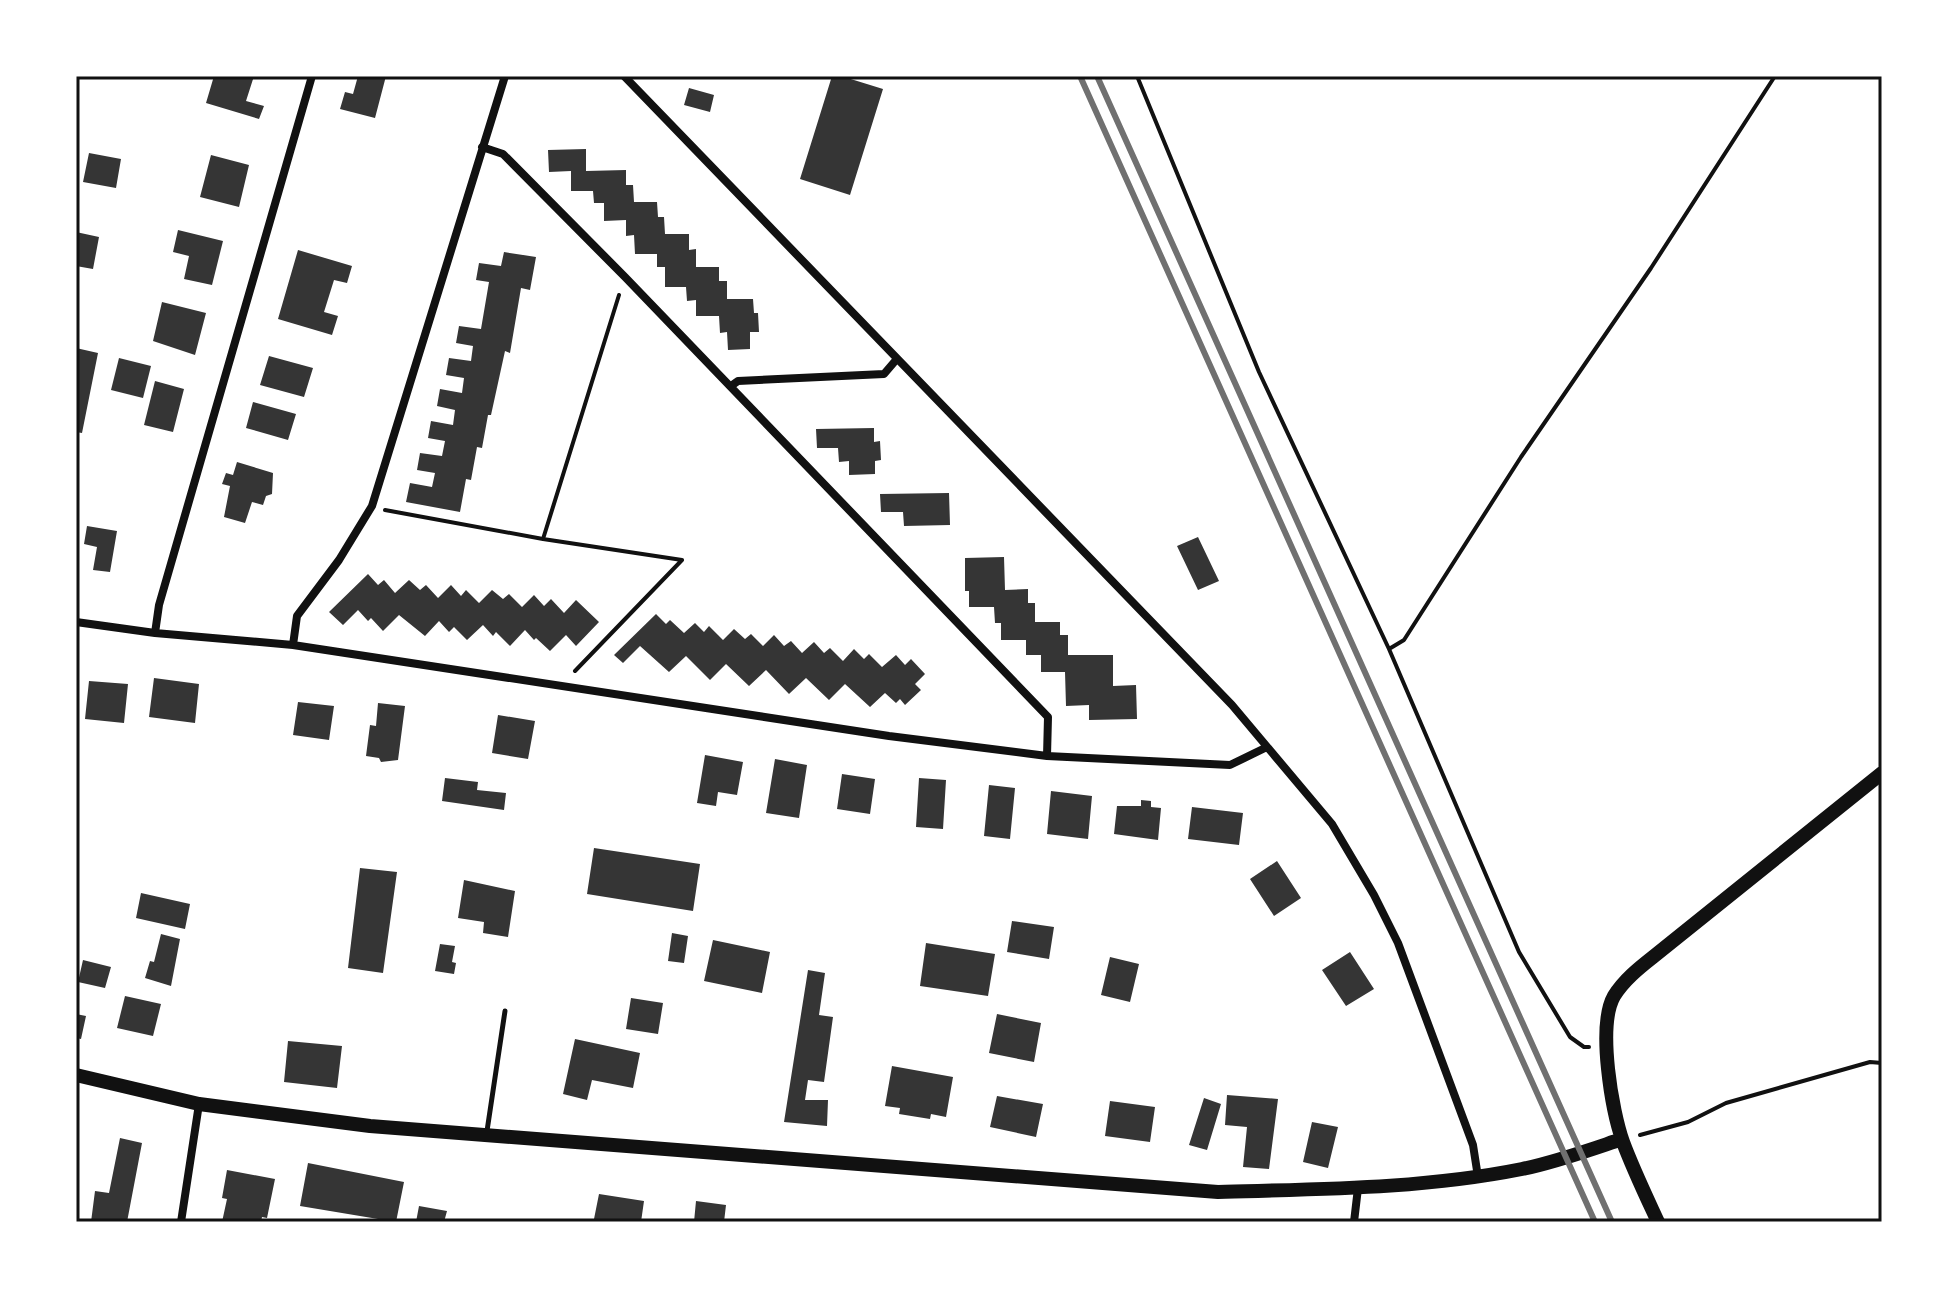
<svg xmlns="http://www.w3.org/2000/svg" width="1958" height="1298" viewBox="0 0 1958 1298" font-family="'Zilla Slab',serif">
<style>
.building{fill:#353535}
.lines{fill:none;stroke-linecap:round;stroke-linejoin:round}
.path{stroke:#111;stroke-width:4}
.service{stroke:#111;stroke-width:5}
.minor{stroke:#111;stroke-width:8}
.tertiary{stroke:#111;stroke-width:14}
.rail{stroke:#707070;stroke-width:6}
.neatline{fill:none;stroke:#111;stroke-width:3}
</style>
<rect width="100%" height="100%" fill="#fff"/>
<path class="building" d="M 214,76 L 254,76 L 246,101 L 264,106 L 259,119 L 206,103 Z
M 358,76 L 386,76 L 375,118 L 340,109 L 345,92 L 353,94 Z
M 832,76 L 841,76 L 883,89 L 850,195 L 800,179 Z
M 689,88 L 714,95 L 710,112 L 684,105 Z
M 586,149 L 586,171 L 626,170 L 626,185 L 633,185 L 634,202 L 657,202 L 658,217 L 664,217 L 665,234 L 689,234 L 689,250 L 696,249 L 696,267 L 719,267 L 719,281 L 727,281 L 727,299 L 753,299 L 754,313 L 758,313 L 759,332 L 750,332 L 750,349 L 728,350 L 727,332 L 720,333 L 719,316 L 696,316 L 696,300 L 687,301 L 686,287 L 665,287 L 665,267 L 657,267 L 657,254 L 635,254 L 634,235 L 626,236 L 626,220 L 604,221 L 604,203 L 594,203 L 593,191 L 571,191 L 571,171 L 549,172 L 548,150 Z
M 89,153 L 121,159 L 116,188 L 83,182 Z
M 211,155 L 249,165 L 239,207 L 200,197 Z
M 178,230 L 223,241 L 212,285 L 184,279 L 189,256 L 173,252 Z
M 76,232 L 99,237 L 93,269 L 76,266 Z
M 298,250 L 352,266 L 347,283 L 334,280 L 324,312 L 338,316 L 332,335 L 278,319 Z
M 504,252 L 536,257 L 530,290 L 521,288 L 510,353 L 505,351 L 491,415 L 488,415 L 482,448 L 477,447 L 471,480 L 466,479 L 460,512 L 406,502 L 410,483 L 432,487 L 435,473 L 417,470 L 420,453 L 442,456 L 445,441 L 428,438 L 431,421 L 453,425 L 455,410 L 437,406 L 440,389 L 462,393 L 464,378 L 446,375 L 449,358 L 471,361 L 473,346 L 456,343 L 459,326 L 481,329 L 489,282 L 476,280 L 479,263 L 501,266 Z
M 162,302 L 206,313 L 195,355 L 153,341 Z
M 76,348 L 98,353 L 82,433 L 76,432 Z
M 269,356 L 313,368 L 304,397 L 260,385 Z
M 119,358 L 151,366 L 143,398 L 111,390 Z
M 155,381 L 184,389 L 173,432 L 144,425 Z
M 253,402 L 296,414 L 288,440 L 246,428 Z
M 874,428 L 874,442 L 880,441 L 881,460 L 875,461 L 875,474 L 849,475 L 849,461 L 839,462 L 838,448 L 817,448 L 816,429 Z
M 237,462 L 273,473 L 272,494 L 266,496 L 263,505 L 252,502 L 245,523 L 224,517 L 230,486 L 222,484 L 226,473 L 233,475 Z
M 949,493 L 950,525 L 904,526 L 903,512 L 881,512 L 880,494 Z
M 87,526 L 117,531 L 110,572 L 93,570 L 97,547 L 84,544 Z
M 1198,537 L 1219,581 L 1198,590 L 1177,546 Z
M 1004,557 L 1005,590 L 1028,589 L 1028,603 L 1035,603 L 1035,622 L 1060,622 L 1060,635 L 1068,635 L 1068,655 L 1113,655 L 1113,686 L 1136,685 L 1137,719 L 1089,720 L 1089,705 L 1066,706 L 1065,672 L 1041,672 L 1041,655 L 1026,655 L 1026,640 L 1001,640 L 1001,623 L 995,623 L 994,607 L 969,607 L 969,591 L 965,591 L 965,558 Z
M 368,574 L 378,585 L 384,580 L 395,593 L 409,580 L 420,590 L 426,585 L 438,598 L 451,585 L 461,596 L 466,590 L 479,603 L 492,590 L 503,599 L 509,594 L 522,607 L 534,595 L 544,606 L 551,599 L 564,613 L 576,600 L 599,622 L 576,646 L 566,635 L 550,651 L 536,638 L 534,640 L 525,630 L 510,646 L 496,632 L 493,636 L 483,625 L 467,640 L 454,627 L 449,632 L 439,621 L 425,636 L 399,615 L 383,631 L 371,618 L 368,621 L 358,610 L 343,625 L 329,612 Z
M 656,614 L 666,624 L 670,620 L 684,633 L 695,623 L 704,632 L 709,626 L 723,640 L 734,629 L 745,639 L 751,634 L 763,646 L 774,635 L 784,646 L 791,641 L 802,653 L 814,642 L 824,653 L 830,648 L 843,661 L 854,649 L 864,659 L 869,654 L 882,667 L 896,655 L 905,665 L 911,659 L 925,674 L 915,684 L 921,690 L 905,705 L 900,699 L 896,703 L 885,693 L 870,707 L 845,684 L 829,700 L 806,678 L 789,694 L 766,670 L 749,686 L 726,664 L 710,680 L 686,656 L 669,672 L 640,646 L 623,663 L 614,655 Z
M 154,678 L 199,684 L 195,723 L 149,717 Z
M 89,681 L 128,684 L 124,723 L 85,719 Z
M 298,702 L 334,706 L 329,740 L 293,735 Z
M 378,703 L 405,706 L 398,760 L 381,762 L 379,758 L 366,756 L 370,725 L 376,726 Z
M 498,715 L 535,721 L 528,759 L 492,753 Z
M 705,755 L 743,762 L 737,795 L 718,792 L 716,806 L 697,803 Z
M 775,759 L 807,765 L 799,818 L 766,813 Z
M 842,774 L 875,779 L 870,814 L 837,809 Z
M 445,778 L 478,782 L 477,790 L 506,793 L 504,810 L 442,801 Z
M 919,778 L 946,780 L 943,829 L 916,827 Z
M 989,785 L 1015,788 L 1010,839 L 984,836 Z
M 1051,791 L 1092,796 L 1088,839 L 1047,834 Z
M 1141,800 L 1151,801 L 1151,807 L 1161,808 L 1158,840 L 1114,834 L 1117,806 L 1141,806 Z
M 1192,807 L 1243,813 L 1239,845 L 1188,839 Z
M 594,848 L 700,864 L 693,911 L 587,894 Z
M 1277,861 L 1301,898 L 1274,916 L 1250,879 Z
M 360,868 L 397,872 L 383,973 L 348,968 Z
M 464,880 L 515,891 L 508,937 L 483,933 L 484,922 L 458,918 Z
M 141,893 L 190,904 L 185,929 L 136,918 Z
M 1012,921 L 1054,927 L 1049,959 L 1007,952 Z
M 672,933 L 688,936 L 684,963 L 668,961 Z
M 161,934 L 180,939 L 171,986 L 145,978 L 150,961 L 154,962 Z
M 713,940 L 770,952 L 762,993 L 704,981 Z
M 926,943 L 995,954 L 988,996 L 920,986 Z
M 440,944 L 455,946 L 452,962 L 456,963 L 454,974 L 435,971 Z
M 1350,952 L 1374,989 L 1346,1006 L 1322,970 Z
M 1110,957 L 1139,964 L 1130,1002 L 1101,995 Z
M 83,960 L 111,967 L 105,988 L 78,982 Z
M 808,970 L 825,973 L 819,1015 L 833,1017 L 824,1082 L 808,1080 L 805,1100 L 828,1100 L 827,1126 L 784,1122 Z
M 125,996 L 161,1004 L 153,1036 L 117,1028 Z
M 631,998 L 663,1003 L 658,1034 L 626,1029 Z
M 76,1014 L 86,1016 L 81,1039 L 76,1038 Z
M 997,1014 L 1041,1023 L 1034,1062 L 989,1053 Z
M 575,1039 L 640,1053 L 633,1088 L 592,1080 L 587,1100 L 563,1094 Z
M 288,1041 L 342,1046 L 337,1088 L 284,1082 Z
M 892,1066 L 953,1077 L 946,1117 L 931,1114 L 930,1119 L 899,1114 L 900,1108 L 885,1106 Z
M 1227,1095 L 1278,1099 L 1269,1169 L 1243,1167 L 1247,1127 L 1225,1125 Z
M 997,1096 L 1043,1104 L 1036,1137 L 990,1127 Z
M 1204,1098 L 1221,1104 L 1207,1150 L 1189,1145 Z
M 1110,1101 L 1155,1107 L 1150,1142 L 1105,1136 Z
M 1312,1122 L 1338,1127 L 1328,1168 L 1303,1162 Z
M 120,1138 L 142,1143 L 127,1222 L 91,1222 L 95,1191 L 109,1193 Z
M 308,1163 L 404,1182 L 396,1222 L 300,1206 Z
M 227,1170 L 275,1179 L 267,1218 L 262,1217 L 261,1222 L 222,1222 L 227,1199 L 222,1198 Z
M 599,1194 L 644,1201 L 641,1222 L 594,1219 Z
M 696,1201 L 726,1205 L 724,1222 L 694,1222 Z
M 419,1206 L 447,1211 L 444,1222 L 416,1222 Z"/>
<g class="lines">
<path class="path" d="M 1137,76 L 1259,372 L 1389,649 L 1519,952 L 1570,1037 L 1584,1047 L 1589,1047
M 385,510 L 543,539 L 619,295
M 543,539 L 682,560
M 1389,649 L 1404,640 L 1521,457 L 1651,268 L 1775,76
M 575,671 L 682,560
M 1640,1135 L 1688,1122 L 1726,1103 L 1870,1062 L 1882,1063"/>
<path class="service" d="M 487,1131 L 505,1011"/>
<path class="minor" d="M 624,76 L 1232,705 L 1332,824 L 1374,895 L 1398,943 L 1473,1145 L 1478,1177
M 482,147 L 503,154 L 625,277 L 1048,717 L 1047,756
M 731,386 L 738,381 L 884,374 L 896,360
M 76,622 L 155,633 L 293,645 L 889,736 L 1047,756 L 1230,765 L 1267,747
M 155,633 L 159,605 L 312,76
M 293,645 L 297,616 L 339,560 L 372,506 L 505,76
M 181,1222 L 199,1104
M 1354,1222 L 1358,1188"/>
<path class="tertiary" d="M 76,1075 L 199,1104 L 370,1126 L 1218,1192 C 1320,1189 1422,1189 1522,1169 C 1556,1162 1589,1150 1622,1139
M 1658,1222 C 1646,1196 1633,1169 1623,1142 C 1612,1111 1597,1026 1614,996 C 1624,980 1639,968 1653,957 L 1882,773"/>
<path class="rail" d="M 1080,76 L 1595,1222
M 1097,76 L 1612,1222"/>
</g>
<rect width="1958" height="1298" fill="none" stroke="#ffffff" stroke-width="156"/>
<rect x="78" y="78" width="1802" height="1142" class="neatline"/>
</svg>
